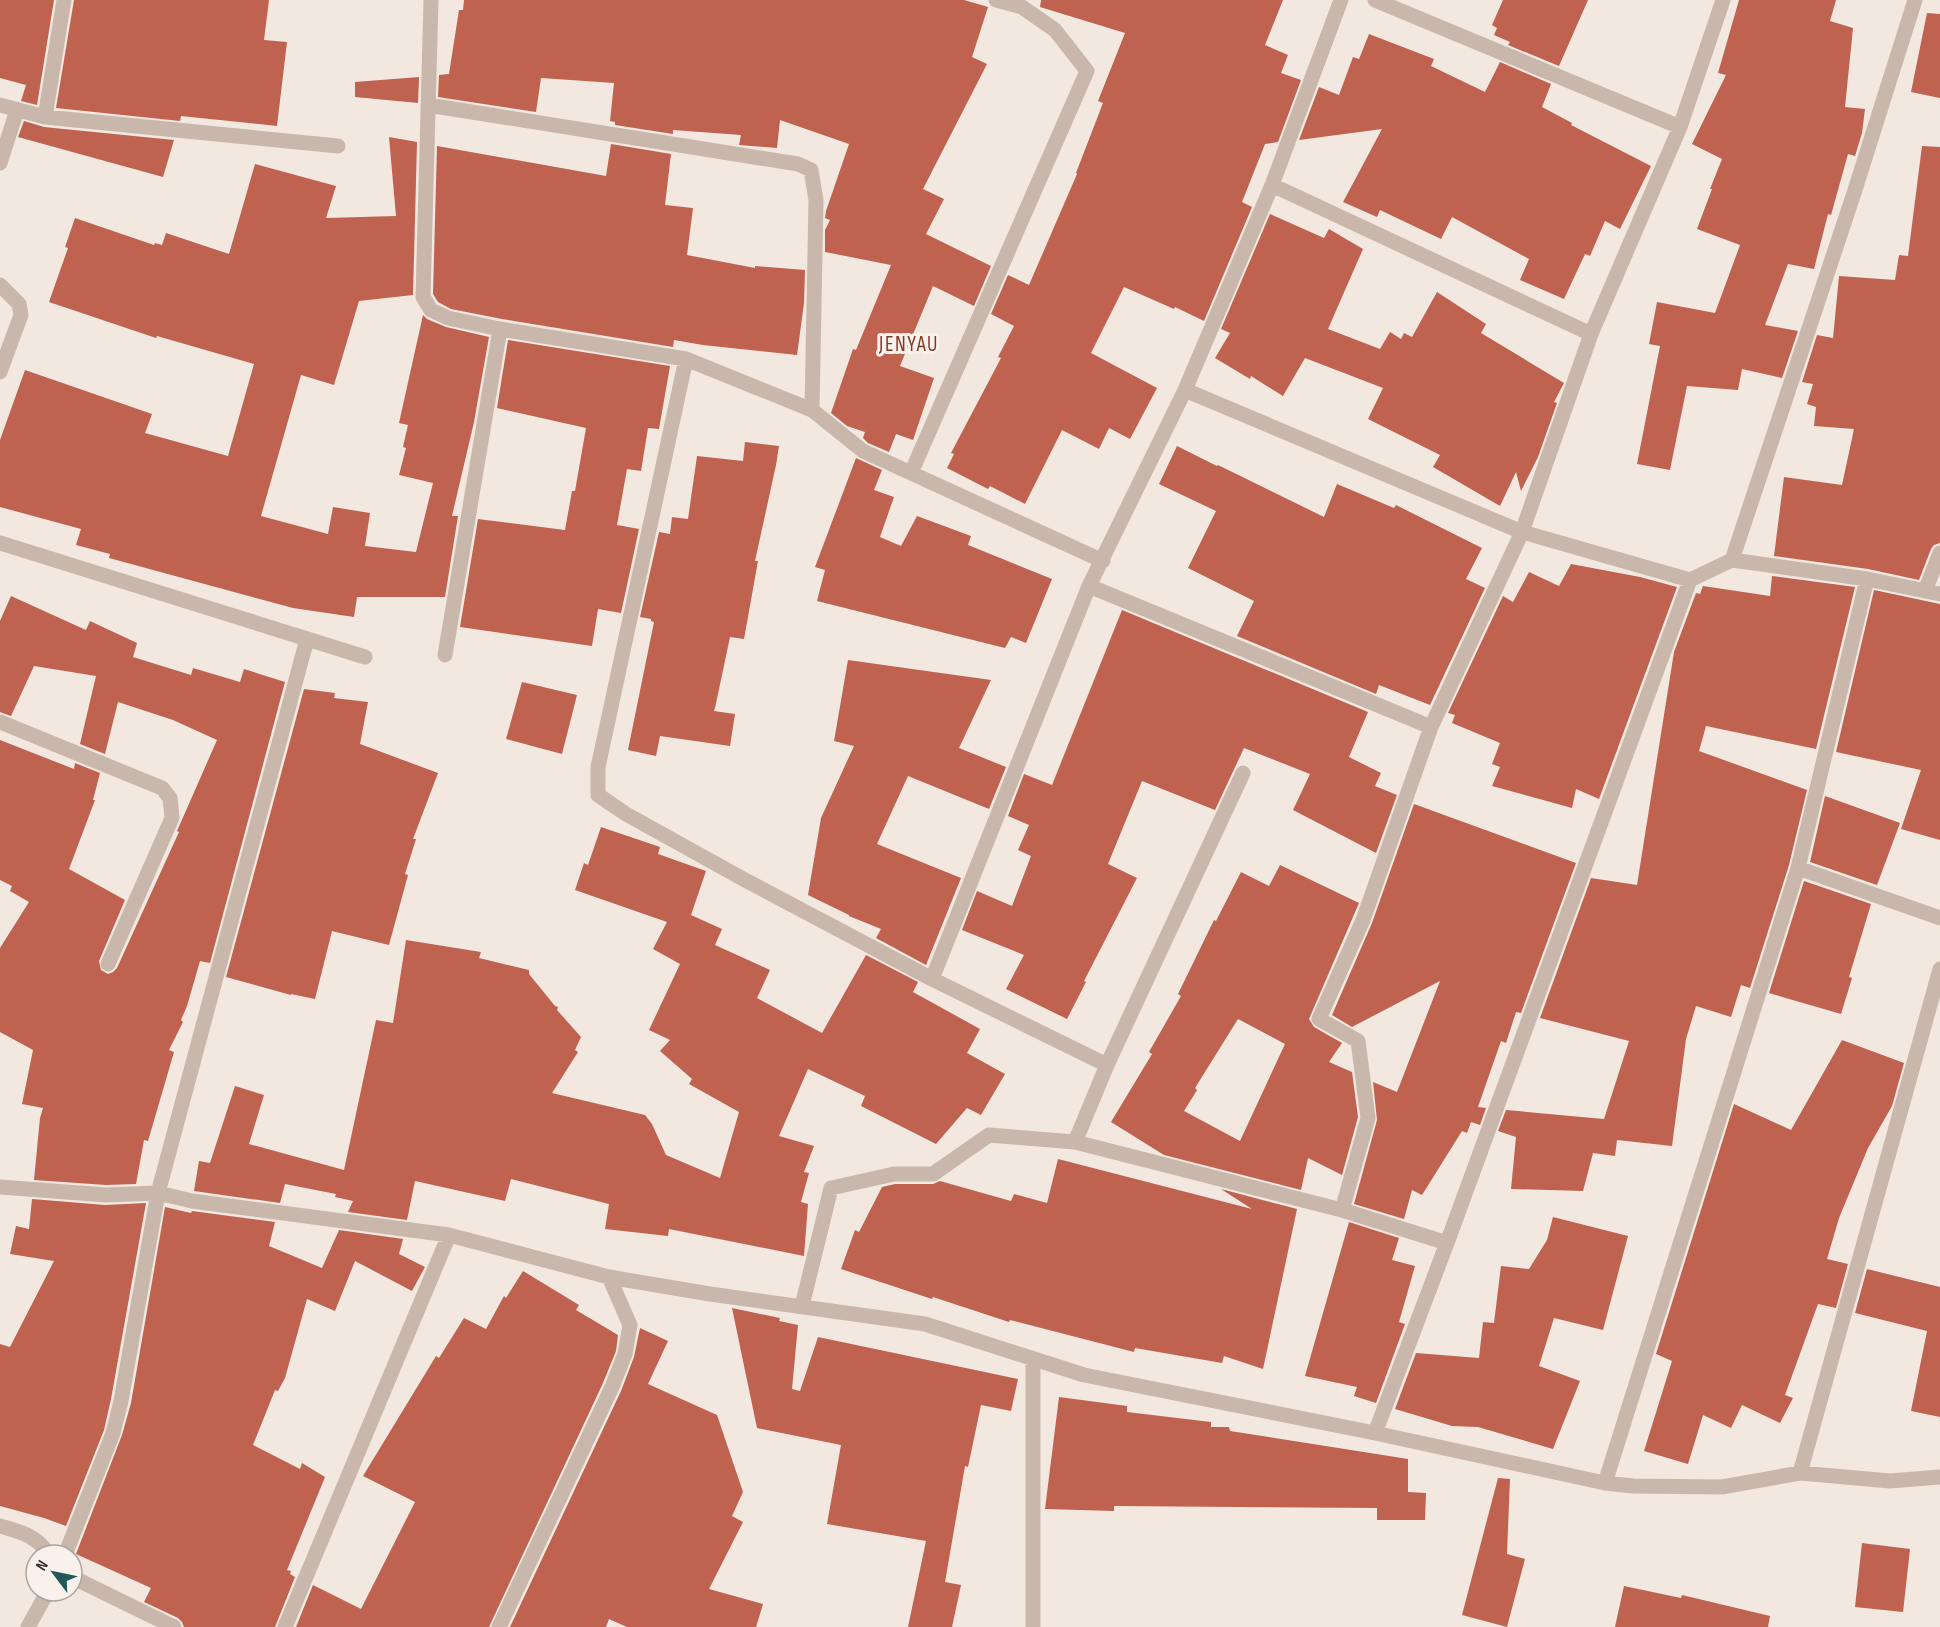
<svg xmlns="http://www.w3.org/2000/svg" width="1940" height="1627" viewBox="0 0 1940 1627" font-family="'Sofia Sans Condensed',sans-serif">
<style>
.building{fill:#c06250;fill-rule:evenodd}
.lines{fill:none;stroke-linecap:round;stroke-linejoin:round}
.minor{stroke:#cab7ac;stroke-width:15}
.labels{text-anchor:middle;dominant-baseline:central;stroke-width:6;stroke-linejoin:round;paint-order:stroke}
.quarter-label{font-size:21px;letter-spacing:1.5px;fill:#833628;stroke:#f9f2ec}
</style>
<rect width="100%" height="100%" fill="#f2e8e0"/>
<path class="building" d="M 0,0 L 54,0 L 37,105 L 21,101 L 26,85 L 0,78 Z
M 74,0 L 269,0 L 264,40 L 287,42 L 277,126 L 181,116 L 180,121 L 56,108 Z
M 464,0 L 964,0 L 988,7 L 972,57 L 987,64 L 923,189 L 944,199 L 926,234 L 991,266 L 974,306 L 933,286 L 900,366 L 934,378 L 913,440 L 896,434 L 889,452 L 868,443 L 863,438 L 865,432 L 847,426 L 831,413 L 853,349 L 856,350 L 891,265 L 825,252 L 825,230 L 830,220 L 825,218 L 826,211 L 849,144 L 780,120 L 777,148 L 739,145 L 741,135 L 673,130 L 673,134 L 615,125 L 615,122 L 610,121 L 614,83 L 541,78 L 536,112 L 438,97 L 439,75 L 449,74 L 459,10 L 463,10 Z
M 1041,0 L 1283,0 L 1265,45 L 1288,55 L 1281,73 L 1301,80 L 1278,142 L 1265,144 L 1242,202 L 1252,207 L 1204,321 L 1175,307 L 1174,309 L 1124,287 L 1091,353 L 1157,388 L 1130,439 L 1109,428 L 1099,449 L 1062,430 L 1025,504 L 990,486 L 988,489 L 947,468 L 954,454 L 951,453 L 1001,358 L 998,357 L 1014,326 L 991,314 L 1008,275 L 1029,285 L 1077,174 L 1076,173 L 1103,103 L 1098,101 L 1125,33 L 1040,7 Z
M 1503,0 L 1588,0 L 1559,66 L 1508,45 L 1510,42 L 1494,35 L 1497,28 L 1492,25 Z
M 1739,0 L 1836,0 L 1830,21 L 1853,28 L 1845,107 L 1865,109 L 1862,133 L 1855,156 L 1848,154 L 1831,215 L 1828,214 L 1814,269 L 1788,264 L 1765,325 L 1798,331 L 1782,378 L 1742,369 L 1738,390 L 1687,386 L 1670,470 L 1637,464 L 1660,346 L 1649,344 L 1657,302 L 1715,313 L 1740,245 L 1697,229 L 1712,189 L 1710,189 L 1722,159 L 1692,144 L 1726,75 L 1718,73 Z
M 1927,13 L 1940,14 L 1940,98 L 1911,92 Z
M 1369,34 L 1434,59 L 1431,66 L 1485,92 L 1500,62 L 1551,84 L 1542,107 L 1572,123 L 1571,125 L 1651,166 L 1620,229 L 1605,221 L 1590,256 L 1585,254 L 1564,299 L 1520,280 L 1529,259 L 1452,217 L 1441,239 L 1380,210 L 1377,217 L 1343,202 L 1382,129 L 1299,140 L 1319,87 L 1339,95 L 1353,57 L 1359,59 Z
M 419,77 L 418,103 L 355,97 L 355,82 Z
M 24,121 L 44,127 L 174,140 L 163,177 L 18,137 Z
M 389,137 L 417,142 L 413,295 L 359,301 L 334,385 L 301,375 L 261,516 L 328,534 L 333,507 L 370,513 L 365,546 L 416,552 L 433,483 L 399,475 L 406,448 L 403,447 L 408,425 L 399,423 L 423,315 L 427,319 L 446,327 L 489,337 L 474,422 L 452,516 L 458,516 L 445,597 L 357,597 L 354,617 L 293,608 L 109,558 L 110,554 L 76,545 L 81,529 L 0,507 L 0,440 L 25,370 L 152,414 L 145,433 L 228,456 L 254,364 L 157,336 L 156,338 L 49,302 L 68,248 L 65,247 L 75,218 L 154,245 L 155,243 L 162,245 L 166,233 L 229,254 L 255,164 L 336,186 L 326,218 L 396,216 Z
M 611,144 L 671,154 L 665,205 L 693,208 L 687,255 L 755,268 L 755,266 L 805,270 L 804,303 L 797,355 L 703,345 L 674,340 L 673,347 L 502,319 L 451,309 L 438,302 L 433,294 L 437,146 L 606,176 Z
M 1922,146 L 1940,147 L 1940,543 L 1934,545 L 1931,549 L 1919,580 L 1868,569 L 1774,556 L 1784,477 L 1842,485 L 1854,429 L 1814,426 L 1816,407 L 1807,404 L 1813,384 L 1802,382 L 1817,335 L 1833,338 L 1839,276 L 1895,280 L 1899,255 L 1908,256 Z
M 1270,214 L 1324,238 L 1329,229 L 1363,249 L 1328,329 L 1380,349 L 1390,332 L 1401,339 L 1404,333 L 1412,337 L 1437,292 L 1486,324 L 1481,333 L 1564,383 L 1554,402 L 1557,403 L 1538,457 L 1521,491 L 1516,472 L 1500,506 L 1433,467 L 1440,455 L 1368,419 L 1383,388 L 1305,358 L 1283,396 L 1251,376 L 1250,379 L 1215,358 L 1230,333 L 1221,329 Z
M 508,340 L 670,366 L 659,429 L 648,428 L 641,471 L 627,469 L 617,525 L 639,529 L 621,613 L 598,609 L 592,646 L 460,627 L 478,519 L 565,530 L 572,491 L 575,491 L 586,428 L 497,408 Z
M 745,442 L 779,446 L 776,465 L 755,561 L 758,561 L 744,639 L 730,637 L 715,708 L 714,711 L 735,714 L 730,746 L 660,736 L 656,756 L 628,750 L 654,622 L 651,621 L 651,619 L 640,617 L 659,532 L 670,534 L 672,517 L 688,519 L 697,456 L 743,461 Z
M 1177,446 L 1217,466 L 1218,465 L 1324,517 L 1337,484 L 1394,508 L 1396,505 L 1482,548 L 1466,579 L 1485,588 L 1430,705 L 1379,685 L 1376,694 L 1237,636 L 1254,601 L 1188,568 L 1216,511 L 1159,484 Z
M 856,458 L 882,470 L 874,490 L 894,497 L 880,537 L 901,546 L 917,516 L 971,536 L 968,545 L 1052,579 L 1026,643 L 1011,637 L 1005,648 L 817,601 L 825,570 L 815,567 Z
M 1571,564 L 1640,577 L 1677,587 L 1599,799 L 1576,789 L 1572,808 L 1492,786 L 1500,767 L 1492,764 L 1500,743 L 1452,723 L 1455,715 L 1448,713 L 1503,596 L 1513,602 L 1529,572 L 1559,586 Z
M 1772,576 L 1855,587 L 1816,749 L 1706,726 L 1699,751 L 1807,790 L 1789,865 L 1750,988 L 1741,985 L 1731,1017 L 1696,1006 L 1686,1039 L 1672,1146 L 1617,1140 L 1615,1156 L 1593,1153 L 1583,1191 L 1511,1189 L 1516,1137 L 1498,1131 L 1506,1110 L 1604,1119 L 1629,1041 L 1540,1018 L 1591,878 L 1637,885 L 1674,652 L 1696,593 L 1700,594 L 1703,586 L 1770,596 Z
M 1874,590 L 1940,604 L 1940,840 L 1901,829 L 1921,770 L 1836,752 Z
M 11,596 L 86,630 L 90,621 L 137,643 L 133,657 L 191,675 L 193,668 L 240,682 L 244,669 L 285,682 L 210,963 L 200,961 L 187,1006 L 181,1020 L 183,1022 L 169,1050 L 174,1052 L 148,1141 L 144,1140 L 136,1184 L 106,1185 L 34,1180 L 40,1118 L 43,1108 L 22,1104 L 33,1050 L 0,1032 L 0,948 L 29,902 L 10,891 L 12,886 L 0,880 L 0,740 L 74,769 L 75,763 L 100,773 L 93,800 L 95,800 L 69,869 L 125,900 L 99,961 L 101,970 L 108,974 L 113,972 L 117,968 L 179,832 L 177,831 L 217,740 L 173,720 L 118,702 L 105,754 L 80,744 L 96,676 L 34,666 L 11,716 L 0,712 L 0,621 Z
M 1122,610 L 1368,712 L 1349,757 L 1381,773 L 1375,786 L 1397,795 L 1376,853 L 1293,810 L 1310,774 L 1244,748 L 1215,810 L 1142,781 L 1108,864 L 1137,878 L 1084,981 L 1086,982 L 1067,1019 L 1006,989 L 1024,955 L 962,930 L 977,891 L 1012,906 L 1031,856 L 1018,850 L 1029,825 L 1008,816 L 1024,774 L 1052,785 Z
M 848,660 L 991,680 L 959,748 L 1006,767 L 989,809 L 908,776 L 877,844 L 961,878 L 926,965 L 876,938 L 881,929 L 849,916 L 849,915 L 808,895 L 821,818 L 854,746 L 834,741 Z
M 522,682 L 577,695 L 562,754 L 506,739 Z
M 304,689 L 335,693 L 334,698 L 368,702 L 360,744 L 438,773 L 413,839 L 416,839 L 405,874 L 408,875 L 389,945 L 332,931 L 315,999 L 291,994 L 291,995 L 226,977 Z
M 1825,796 L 1900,823 L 1877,885 L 1810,862 Z
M 1414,804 L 1576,863 L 1521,1013 L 1516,1012 L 1506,1043 L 1501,1041 L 1478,1107 L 1486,1108 L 1480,1125 L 1471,1122 L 1467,1133 L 1462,1131 L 1422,1195 L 1412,1190 L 1404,1219 L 1354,1204 L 1377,1120 L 1373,1082 L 1397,1092 L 1440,981 L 1352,1027 L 1332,1015 L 1372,923 Z
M 601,827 L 660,847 L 658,854 L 706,871 L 691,915 L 722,929 L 715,945 L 770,970 L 757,998 L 822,1033 L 866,955 L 918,982 L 913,992 L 980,1029 L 967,1053 L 1005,1074 L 981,1115 L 967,1108 L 936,1144 L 861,1106 L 865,1096 L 808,1069 L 779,1136 L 814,1146 L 804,1172 L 809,1173 L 801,1202 L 808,1204 L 804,1256 L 669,1229 L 668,1236 L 605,1229 L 609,1204 L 511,1179 L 505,1201 L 415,1181 L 407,1220 L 348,1212 L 353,1201 L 335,1197 L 336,1194 L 285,1184 L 280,1203 L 194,1191 L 199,1161 L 210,1163 L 235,1086 L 264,1095 L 249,1144 L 344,1170 L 376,1020 L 393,1023 L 406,940 L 481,952 L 479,958 L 529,970 L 529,974 L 555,1006 L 558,1007 L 557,1010 L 581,1037 L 575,1050 L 578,1052 L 552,1093 L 645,1115 L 652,1124 L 666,1155 L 720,1178 L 739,1112 L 689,1084 L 692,1079 L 660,1051 L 670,1040 L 649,1030 L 680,964 L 653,949 L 667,922 L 575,890 L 584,863 L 588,865 Z
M 1280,865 L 1359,903 L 1309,1019 L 1314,1027 L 1342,1043 L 1329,1062 L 1352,1072 L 1358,1117 L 1342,1175 L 1308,1158 L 1301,1190 L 1164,1155 L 1111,1122 L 1152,1054 L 1149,1052 L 1181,996 L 1178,994 L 1214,920 L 1216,921 L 1241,872 L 1269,886 ZM 1238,1019 L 1285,1044 L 1240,1141 L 1184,1111 L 1197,1090 L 1195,1088 Z
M 1804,881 L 1871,904 L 1849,977 L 1852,978 L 1841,1014 L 1769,993 Z
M 1842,1040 L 1904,1063 L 1892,1106 L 1868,1148 L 1839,1218 L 1827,1259 L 1848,1264 L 1836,1308 L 1818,1304 L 1785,1395 L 1793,1398 L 1780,1423 L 1742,1405 L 1731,1428 L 1703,1415 L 1688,1464 L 1644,1451 L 1672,1361 L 1656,1354 L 1734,1104 L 1791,1130 Z
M 1058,1159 L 1252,1209 L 1221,1189 L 1297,1209 L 1263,1369 L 1224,1356 L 1222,1363 L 1135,1348 L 1134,1352 L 1010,1320 L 1009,1322 L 933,1297 L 932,1299 L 841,1269 L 855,1230 L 859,1232 L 882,1187 L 895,1184 L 933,1184 L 940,1181 L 1011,1201 L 1014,1194 L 1047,1203 Z
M 32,1199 L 105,1205 L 146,1203 L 111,1399 L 104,1430 L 66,1526 L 44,1518 L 0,1506 L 0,1344 L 10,1347 L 54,1261 L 10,1254 L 16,1226 L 29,1229 Z
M 165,1207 L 191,1213 L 192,1211 L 275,1222 L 269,1246 L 322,1268 L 339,1230 L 403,1239 L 399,1254 L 425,1267 L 412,1291 L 355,1261 L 335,1311 L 307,1299 L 285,1378 L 278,1391 L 275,1390 L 253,1445 L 300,1469 L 302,1463 L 325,1477 L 287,1570 L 291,1571 L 290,1574 L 295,1577 L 275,1627 L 184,1627 L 182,1622 L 178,1618 L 144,1602 L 151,1588 L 76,1554 L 122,1435 L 131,1403 Z
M 1553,1217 L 1628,1236 L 1603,1330 L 1554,1318 L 1539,1366 L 1580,1381 L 1553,1449 L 1478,1427 L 1452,1426 L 1395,1409 L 1416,1353 L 1479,1358 L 1483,1322 L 1494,1323 L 1501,1266 L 1529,1269 L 1547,1240 Z
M 1349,1222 L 1399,1238 L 1392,1260 L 1415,1266 L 1399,1322 L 1405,1324 L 1376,1403 L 1354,1396 L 1357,1387 L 1305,1376 Z
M 1867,1269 L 1940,1287 L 1940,1417 L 1911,1411 L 1927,1331 L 1855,1313 Z
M 523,1271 L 579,1305 L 576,1310 L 618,1335 L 616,1351 L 603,1383 L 489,1627 L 296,1627 L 313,1585 L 361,1609 L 415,1502 L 363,1476 L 436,1356 L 439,1358 L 464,1318 L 486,1329 L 504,1296 L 506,1298 Z
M 732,1308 L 780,1318 L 779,1321 L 798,1325 L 792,1389 L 800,1391 L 818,1337 L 1018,1379 L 1011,1411 L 981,1405 L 968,1467 L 965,1466 L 945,1582 L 961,1585 L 952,1627 L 908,1627 L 926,1541 L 827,1524 L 841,1445 L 757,1428 Z
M 640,1328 L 668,1341 L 648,1384 L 717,1415 L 743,1492 L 732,1516 L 743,1522 L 709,1589 L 763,1604 L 756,1627 L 627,1627 L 609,1619 L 606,1627 L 510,1627 L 621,1391 L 634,1357 Z
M 1059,1397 L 1127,1406 L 1127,1412 L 1211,1422 L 1211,1427 L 1229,1427 L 1230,1431 L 1408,1459 L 1408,1492 L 1426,1493 L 1425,1520 L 1377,1520 L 1377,1508 L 1114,1506 L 1114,1511 L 1045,1509 Z
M 1498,1478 L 1510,1479 L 1507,1554 L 1525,1559 L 1507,1627 L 1462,1615 Z
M 1862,1543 L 1910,1549 L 1903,1612 L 1855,1607 Z
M 1624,1586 L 1681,1598 L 1682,1595 L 1770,1616 L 1768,1627 L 1615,1627 Z"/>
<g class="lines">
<path class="minor" d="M 431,0 L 423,297 L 431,310 L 448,318 L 500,329 L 686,359 L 812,410 L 863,451 L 1103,561
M 1375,0 L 1680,127
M 0,105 L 45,117 L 338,146
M 428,105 L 798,164 L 811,170 L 816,200 L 812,410
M 45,117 L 64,0
M 0,163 L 17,110
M 1272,185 L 1591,334
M 0,285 L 19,304 L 21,315 L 0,372
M 686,359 L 598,767 L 598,795 L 626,814 L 745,880 L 932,979 L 1107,1065
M 1185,390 L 1522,532 L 1690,580 L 1732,560 L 1867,579 L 1940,594
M 911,473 L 1087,71 L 1055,30 L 1022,7 L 996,0
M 0,543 L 365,657
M 1732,560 L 1854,193 L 1915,0
M 1089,586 L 1431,727
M 1925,591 L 1940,553
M 445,655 L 500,329
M 0,722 L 162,788 L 170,798 L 172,818 L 108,964
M 1798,868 L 1940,918
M 932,979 L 1089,586 L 1185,390 L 1272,185 L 1341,0
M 1075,1142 L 1107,1065 L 1243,773
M 0,1187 L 106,1195 L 158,1193 L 192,1201 L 449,1235 L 609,1277 L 710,1294 L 925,1324 L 1084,1375 L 1375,1433 L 1605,1483 L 1633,1486 L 1722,1487 L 1800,1473 L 1890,1481 L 1940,1477
M 1342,1210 L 1368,1118 L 1358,1041 L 1319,1019 L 1363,920 L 1431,727 L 1522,532 L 1591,334 L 1680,127 L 1723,0
M 802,1306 L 831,1188 L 894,1174 L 933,1174 L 989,1135 L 1075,1142 L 1342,1210 L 1447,1243
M 1033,1359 L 1033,1627
M 1375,1433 L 1447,1243 L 1690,580
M 1800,1473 L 1940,969
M 1605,1483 L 1798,868 L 1867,579
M 0,1526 C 20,1532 37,1535 49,1555
M 65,1555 L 113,1433 L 121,1401 L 158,1193 L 307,639
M 72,1577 L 174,1627
M 28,1627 L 48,1591
M 285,1627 L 449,1235
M 499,1627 L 612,1387 L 625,1354 L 630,1325 L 609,1277"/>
</g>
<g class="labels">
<g class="quarter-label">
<text x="909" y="344">JENYAU</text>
</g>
</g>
<g transform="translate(54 1573) rotate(302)"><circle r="28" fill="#f9f2ec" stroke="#aca49e" stroke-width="1.5"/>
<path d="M0-4.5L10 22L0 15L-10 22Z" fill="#225857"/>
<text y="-9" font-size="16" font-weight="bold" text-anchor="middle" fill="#382e2a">N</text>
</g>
</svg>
